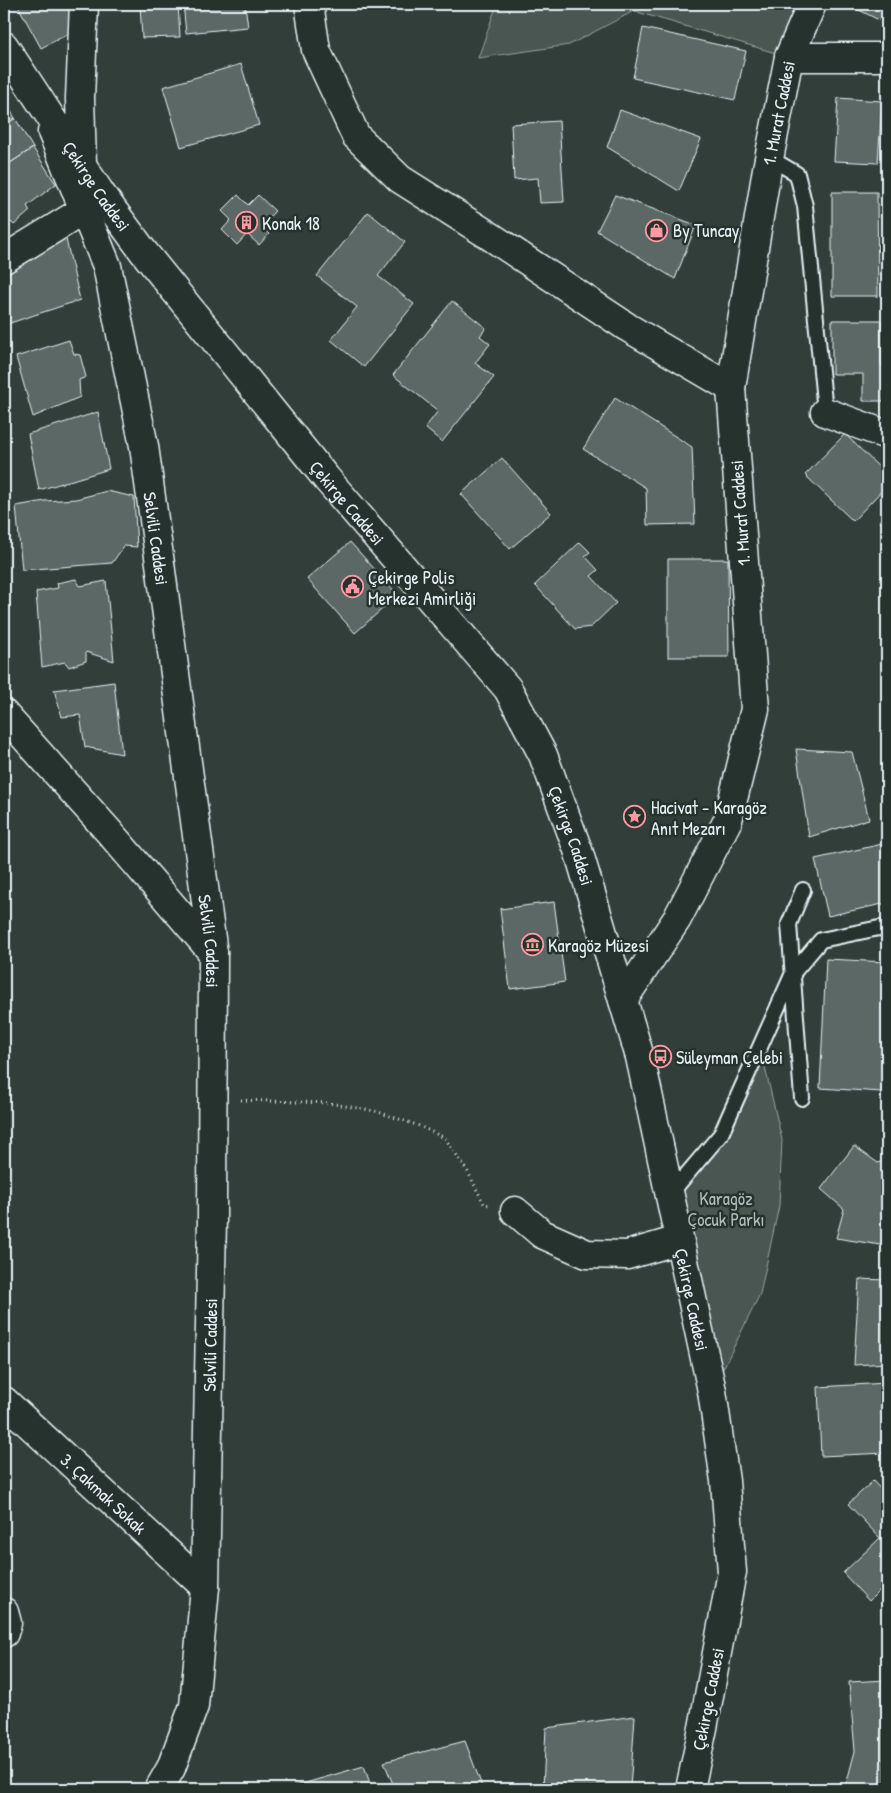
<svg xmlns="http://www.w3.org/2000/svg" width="891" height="1793" viewBox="0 0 891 1793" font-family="'Patrick Hand',sans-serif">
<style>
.green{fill:#495651;stroke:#98a4a4}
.building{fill:#5c6865;stroke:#e8f1f8}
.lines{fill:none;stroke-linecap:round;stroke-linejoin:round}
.service-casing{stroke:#e8f1f8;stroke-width:18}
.minor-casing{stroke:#e8f1f8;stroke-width:31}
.tertiary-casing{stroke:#e8f1f8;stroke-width:31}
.secondary-casing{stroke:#e8f1f8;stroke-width:31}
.path{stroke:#e8f1f8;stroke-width:3;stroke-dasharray:1 4;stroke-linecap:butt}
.service{stroke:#26332d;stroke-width:14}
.minor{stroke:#26332d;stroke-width:28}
.tertiary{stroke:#26332d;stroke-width:28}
.secondary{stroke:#26332d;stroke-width:28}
.labels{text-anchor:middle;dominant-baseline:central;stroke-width:5;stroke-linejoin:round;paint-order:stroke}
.street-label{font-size:18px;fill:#e8f1f8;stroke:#26332d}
.poi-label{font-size:18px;fill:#e8f1f8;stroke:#26332d;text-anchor:start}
.park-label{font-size:18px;fill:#b0bbbe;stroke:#26332d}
</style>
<rect width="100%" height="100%" fill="#323e39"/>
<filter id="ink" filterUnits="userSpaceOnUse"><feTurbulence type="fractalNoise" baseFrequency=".02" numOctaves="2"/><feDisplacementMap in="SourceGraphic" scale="10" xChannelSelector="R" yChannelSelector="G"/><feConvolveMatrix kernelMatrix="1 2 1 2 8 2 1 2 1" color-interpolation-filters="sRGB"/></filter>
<g filter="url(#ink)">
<path class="green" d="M 497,4 L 812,4 L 789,57 L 634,11 L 569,45 L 478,58 Z
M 760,1046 L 782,1140 L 779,1206 L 760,1294 L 712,1391 L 670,1194 L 698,1163 Z"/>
<path class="building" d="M 17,4 L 66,4 L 75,23 L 72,32 L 41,48 Z
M 140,4 L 178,4 L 180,37 L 142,38 Z
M 183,4 L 245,4 L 248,27 L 186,33 Z
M 855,4 L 887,4 L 887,24 L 853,7 Z
M 643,28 L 746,51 L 735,100 L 633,78 Z
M 241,64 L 259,125 L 181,147 L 163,87 Z
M 838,98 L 882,101 L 878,163 L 834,161 Z
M 4,100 L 15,118 L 4,126 Z
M 620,110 L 701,139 L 679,191 L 607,147 Z
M 15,118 L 33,148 L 4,167 L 4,126 Z
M 559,121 L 564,202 L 540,203 L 538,178 L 514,180 L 511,124 Z
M 33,148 L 56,184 L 27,206 L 30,211 L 14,225 L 11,222 L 4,227 L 4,167 Z
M 832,192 L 877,192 L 878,296 L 832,296 Z
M 238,195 L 248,205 L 258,195 L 275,211 L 261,226 L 269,234 L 259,245 L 247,234 L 237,245 L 222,230 L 231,220 L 222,211 Z
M 615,195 L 696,225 L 675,279 L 597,231 Z
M 368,212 L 405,242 L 378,276 L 414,304 L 364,367 L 331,340 L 357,307 L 317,276 Z
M 65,235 L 80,300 L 4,325 L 4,270 Z
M 452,301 L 486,328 L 480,336 L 490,344 L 475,363 L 494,377 L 442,442 L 425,428 L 438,411 L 393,375 Z
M 832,320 L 881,320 L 881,365 L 887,365 L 887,401 L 863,401 L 863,374 L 832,374 Z
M 69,340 L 74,354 L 80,355 L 86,377 L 79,380 L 80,397 L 33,417 L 16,357 Z
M 615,398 L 692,447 L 695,524 L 647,525 L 646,488 L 583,449 Z
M 98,412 L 109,469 L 39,490 L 28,434 Z
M 845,434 L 887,475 L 887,485 L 853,521 L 805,475 Z
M 502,458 L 551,513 L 510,549 L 461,494 Z
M 107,491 L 134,497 L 137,547 L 124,546 L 112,563 L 22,570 L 16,506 L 45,501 L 76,499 Z
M 887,511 L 887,529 L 879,521 Z
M 350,542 L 398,595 L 355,633 L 307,579 Z
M 580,542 L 590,552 L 585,556 L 598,570 L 591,576 L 616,603 L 591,627 L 575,629 L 535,585 Z
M 668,559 L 728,559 L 729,657 L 668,657 Z
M 76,579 L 80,586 L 106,581 L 114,661 L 86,652 L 86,661 L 69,667 L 65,662 L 42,667 L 36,592 L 58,588 L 57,583 Z
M 114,682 L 122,754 L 85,747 L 80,715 L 62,717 L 54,690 Z
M 796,749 L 852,752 L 869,819 L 809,837 Z
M 887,843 L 887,903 L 828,916 L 815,859 Z
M 554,902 L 565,982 L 510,989 L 500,909 Z
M 826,959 L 887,962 L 882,1092 L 820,1088 Z
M 854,1146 L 878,1163 L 887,1159 L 887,1246 L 836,1238 L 844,1209 L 821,1189 Z
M 859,1279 L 887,1280 L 887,1363 L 854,1365 Z
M 887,1383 L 887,1453 L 821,1456 L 818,1387 Z
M 873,1481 L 887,1496 L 887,1583 L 869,1601 L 843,1573 L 880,1538 L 848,1504 Z
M 887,1680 L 887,1789 L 845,1789 L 855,1751 L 849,1682 Z
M 635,1716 L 630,1789 L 543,1789 L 546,1728 Z
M 465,1741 L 483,1789 L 395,1789 L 384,1762 Z
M 364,1766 L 372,1789 L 285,1789 Z"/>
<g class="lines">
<defs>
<path id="service" d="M 767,169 L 780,164 L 797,174 L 805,206 L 825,412
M 802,1098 L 789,924 L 803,890
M 670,1194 L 721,1134 L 793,973 L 821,940 L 879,928 L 887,929"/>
<g id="minor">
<path d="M 309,4 L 316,50 L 356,136 L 400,179 L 490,236 L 627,327 L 731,388"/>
<path d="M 789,57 L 887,57"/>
<path d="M 82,164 L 80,98 L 84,4"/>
<path d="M 4,259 L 84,210"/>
<path d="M 825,412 L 887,435"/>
<path d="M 4,714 L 111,834 L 213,953"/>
<path d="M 515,1211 L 542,1234 L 587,1254 L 627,1255 L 679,1240"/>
<path id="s1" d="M 4,1401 L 205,1587"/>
<path d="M 4,1612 L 7,1623 L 4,1633"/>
</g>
<g id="tertiary">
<path id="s2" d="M 52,132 L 107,266 L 144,446 L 213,953 L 212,1219 L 205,1587 L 194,1706 L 171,1768 L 159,1789"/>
<path id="s3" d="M 623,1000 L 677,919 L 728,820 L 755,709 L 731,388 L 767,169 L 789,57 L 812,4"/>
</g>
<g id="secondary">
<path id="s4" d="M 4,46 L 101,194 L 143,251 L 326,478 L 508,689 L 543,755 L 578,850 L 640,1057 L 712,1391 L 725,1481 L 732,1572 L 703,1728 L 690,1789"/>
</g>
</defs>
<use href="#service" class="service-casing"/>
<use href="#minor" class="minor-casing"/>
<use href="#tertiary" class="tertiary-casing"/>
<use href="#secondary" class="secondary-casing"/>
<path class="path" d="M 241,1100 L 328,1103 L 375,1111 L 417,1125 L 445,1138 L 468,1172 L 484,1204 L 490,1205"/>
<use href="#service" class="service"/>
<use href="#minor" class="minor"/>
<use href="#tertiary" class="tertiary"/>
<use href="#secondary" class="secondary"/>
</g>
</g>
<defs>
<symbol id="building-ring" viewBox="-11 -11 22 22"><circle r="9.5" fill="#26332d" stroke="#ff9aa2" stroke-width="1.5"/><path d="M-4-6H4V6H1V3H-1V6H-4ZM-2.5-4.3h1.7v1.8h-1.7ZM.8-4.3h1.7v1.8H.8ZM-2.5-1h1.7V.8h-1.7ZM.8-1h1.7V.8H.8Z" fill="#ff9aa2"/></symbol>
<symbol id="shop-ring" viewBox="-11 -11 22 22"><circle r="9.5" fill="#26332d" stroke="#ff9aa2" stroke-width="1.5"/><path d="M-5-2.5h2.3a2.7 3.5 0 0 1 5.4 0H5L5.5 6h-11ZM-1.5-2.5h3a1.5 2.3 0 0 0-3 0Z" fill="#ff9aa2"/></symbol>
<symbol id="civic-ring" viewBox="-11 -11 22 22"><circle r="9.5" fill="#26332d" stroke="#ff9aa2" stroke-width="1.5"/><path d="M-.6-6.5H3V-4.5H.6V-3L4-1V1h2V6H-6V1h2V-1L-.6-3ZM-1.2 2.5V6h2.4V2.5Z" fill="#ff9aa2"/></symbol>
<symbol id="sight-ring" viewBox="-11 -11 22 22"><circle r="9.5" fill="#26332d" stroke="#ff9aa2" stroke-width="1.5"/><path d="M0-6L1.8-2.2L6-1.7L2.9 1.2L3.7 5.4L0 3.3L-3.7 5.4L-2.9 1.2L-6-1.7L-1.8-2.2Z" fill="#ff9aa2"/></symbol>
<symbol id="museum-ring" viewBox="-11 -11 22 22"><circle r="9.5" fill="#26332d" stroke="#ff9aa2" stroke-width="1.5"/><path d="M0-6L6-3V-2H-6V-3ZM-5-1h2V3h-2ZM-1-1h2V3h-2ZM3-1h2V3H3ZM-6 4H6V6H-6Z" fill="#ff9aa2"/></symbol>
<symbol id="bus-ring" viewBox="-11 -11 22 22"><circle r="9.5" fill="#26332d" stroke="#ff9aa2" stroke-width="1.5"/><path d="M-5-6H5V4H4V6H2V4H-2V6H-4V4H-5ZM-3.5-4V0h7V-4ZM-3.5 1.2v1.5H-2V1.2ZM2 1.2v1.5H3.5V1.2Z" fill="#ff9aa2"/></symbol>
</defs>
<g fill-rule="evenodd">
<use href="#building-ring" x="234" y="210" width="25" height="25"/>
<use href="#shop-ring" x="644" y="218" width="25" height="25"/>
<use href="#civic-ring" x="340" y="574" width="25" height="25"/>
<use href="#sight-ring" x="622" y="804" width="25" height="25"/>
<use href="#museum-ring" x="520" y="932" width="25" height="25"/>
<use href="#bus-ring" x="648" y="1044" width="25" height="25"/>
</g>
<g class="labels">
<g class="street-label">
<text stroke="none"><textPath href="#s3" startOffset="924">1. Murat Caddesi</textPath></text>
<text stroke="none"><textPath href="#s4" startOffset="168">Çekirge Caddesi</textPath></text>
<text stroke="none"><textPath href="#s4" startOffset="572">Çekirge Caddesi</textPath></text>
<text transform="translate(740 513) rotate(-94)">1. Murat Caddesi</text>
<text stroke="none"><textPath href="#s2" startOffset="422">Selvili Caddesi</textPath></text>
<text stroke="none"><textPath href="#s4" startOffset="978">Çekirge Caddesi</textPath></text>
<text stroke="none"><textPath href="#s2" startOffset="828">Selvili Caddesi</textPath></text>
<text stroke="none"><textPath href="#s4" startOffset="1458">Çekirge Caddesi</textPath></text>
<text transform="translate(210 1345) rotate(-89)">Selvili Caddesi</text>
<text stroke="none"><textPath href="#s1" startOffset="136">3. Çakmak Sokak</textPath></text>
<text transform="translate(708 1699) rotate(-79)">Çekirge Caddesi</text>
</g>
<g class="poi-label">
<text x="262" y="223">Konak 18</text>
<text x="673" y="230">By Tuncay</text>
<text x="368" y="577">Çekirge Polis<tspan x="368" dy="21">Merkezi Amirliği</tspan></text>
<text x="651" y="807">Hacivat - Karagöz<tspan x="651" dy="21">Anıt Mezarı</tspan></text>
<text x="548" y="945">Karagöz Müzesi</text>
<text x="676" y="1057">Süleyman Çelebi</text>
</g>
<g class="park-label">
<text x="726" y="1198">Karagöz<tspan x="726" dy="21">Çocuk Parkı</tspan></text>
</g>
</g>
<rect width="891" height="1793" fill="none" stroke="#26332d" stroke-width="20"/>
<rect x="10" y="10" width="871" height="1773" fill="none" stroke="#e8f1f8" stroke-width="2" filter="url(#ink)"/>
</svg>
